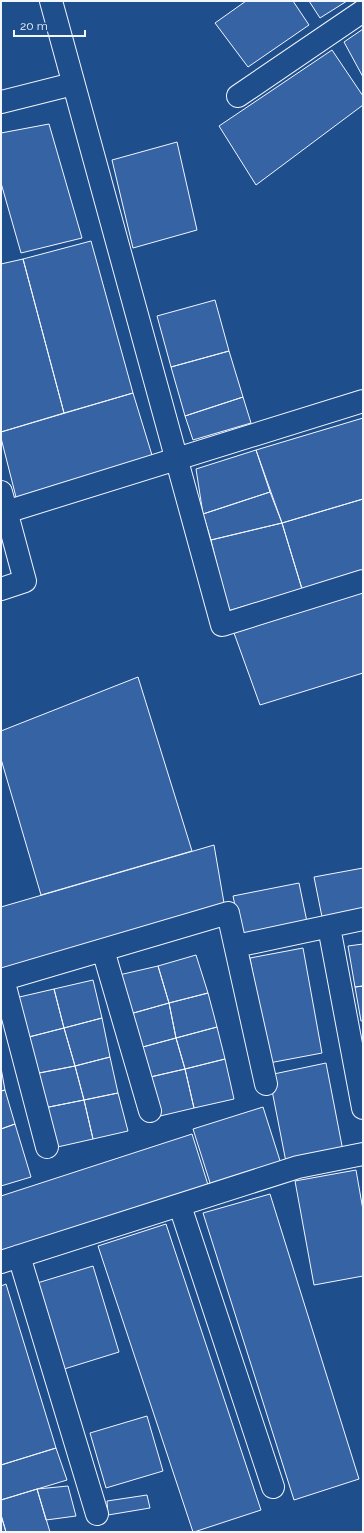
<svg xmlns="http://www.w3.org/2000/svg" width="364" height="1533" viewBox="0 0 364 1533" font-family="Raleway,sans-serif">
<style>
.building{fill:#3563a3;stroke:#f2f6ff}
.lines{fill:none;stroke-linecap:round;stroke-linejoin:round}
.minor-casing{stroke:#f2f6ff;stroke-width:24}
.minor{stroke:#1f4e8c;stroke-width:22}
</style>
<rect width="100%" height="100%" fill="#1f4e8c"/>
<path class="building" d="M 246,1 L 293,1 L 309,25 L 248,67 L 215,23 Z
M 309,1 L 347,1 L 320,18 Z
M 363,29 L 363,77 L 344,42 Z
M 332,50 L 363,96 L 363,105 L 256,185 L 219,126 Z
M 49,124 L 82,238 L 21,253 L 1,183 L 1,133 Z
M 177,142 L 197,230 L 133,248 L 112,160 Z
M 91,241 L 133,393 L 64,413 L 23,259 Z
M 23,259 L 64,413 L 1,432 L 1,264 Z
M 215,300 L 229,351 L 171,367 L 157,316 Z
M 229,351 L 243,397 L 185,416 L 171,367 Z
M 133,393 L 155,465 L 17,501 L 1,438 L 1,432 Z
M 243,397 L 251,423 L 193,440 L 185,416 Z
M 363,418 L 363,499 L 282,523 L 256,450 Z
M 256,450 L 270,492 L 203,514 L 196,469 Z
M 270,492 L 282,523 L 211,540 L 203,514 Z
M 363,499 L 363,571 L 302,589 L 282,523 Z
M 282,523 L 302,589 L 228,611 L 211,540 Z
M 363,592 L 363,673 L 260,705 L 234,633 Z
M 138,677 L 192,851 L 41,895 L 1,759 L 1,731 Z
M 214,845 L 224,903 L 1,972 L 1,907 Z
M 363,868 L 363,909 L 322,917 L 314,877 Z
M 299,883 L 307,922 L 241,935 L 233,896 Z
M 363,944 L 363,986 L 355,987 L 348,946 Z
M 303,948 L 322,1053 L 269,1063 L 250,958 Z
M 196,955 L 208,993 L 169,1003 L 158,966 Z
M 158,966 L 169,1003 L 130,1014 L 119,975 Z
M 93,980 L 102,1018 L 64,1028 L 54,989 Z
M 363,986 L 363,1021 L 361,1021 L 355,987 Z
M 54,989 L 64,1028 L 25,1038 L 15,998 Z
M 208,993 L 217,1027 L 176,1038 L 169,1003 Z
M 169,1003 L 176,1038 L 139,1048 L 130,1014 Z
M 102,1018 L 110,1057 L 75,1066 L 64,1028 Z
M 217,1027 L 225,1059 L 185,1069 L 176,1038 Z
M 64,1028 L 75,1066 L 34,1074 L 25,1038 Z
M 176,1038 L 185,1069 L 146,1078 L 139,1048 Z
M 110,1057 L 118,1093 L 84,1100 L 75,1066 Z
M 225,1059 L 234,1099 L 194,1108 L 185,1069 Z
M 326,1063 L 343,1151 L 286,1162 L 269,1075 Z
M 75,1066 L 84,1100 L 44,1108 L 34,1074 Z
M 1,1068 L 5,1090 L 1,1091 Z
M 185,1069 L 194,1108 L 156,1117 L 146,1078 Z
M 5,1090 L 15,1124 L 1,1129 L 1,1091 Z
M 118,1093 L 128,1131 L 93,1139 L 84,1100 Z
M 84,1100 L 93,1139 L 53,1148 L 44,1108 Z
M 263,1107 L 282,1167 L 212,1189 L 193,1129 Z
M 15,1124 L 31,1177 L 1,1186 L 1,1129 Z
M 192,1134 L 209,1188 L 1,1255 L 1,1196 Z
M 356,1170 L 363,1210 L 363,1276 L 314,1285 L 295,1181 Z
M 270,1194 L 359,1479 L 294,1500 L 203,1213 Z
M 166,1224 L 261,1510 L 194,1532 L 193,1532 L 98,1246 Z
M 93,1266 L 119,1352 L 61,1370 L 34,1284 Z
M 6,1284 L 56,1448 L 1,1465 L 1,1286 Z
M 147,1416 L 163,1471 L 106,1488 L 90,1433 Z
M 56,1448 L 67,1480 L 1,1500 L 1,1465 Z
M 68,1486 L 76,1516 L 46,1520 L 37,1489 Z
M 37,1489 L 50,1532 L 6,1532 L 1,1515 L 1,1500 Z
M 147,1495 L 150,1508 L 108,1515 L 107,1501 Z
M 1,1515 L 6,1532 L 1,1532 Z"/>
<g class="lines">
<defs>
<path id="minor" d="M 51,1 L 222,625 L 363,581
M 238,96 L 363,11
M 1,102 L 73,84
M 1,492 L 25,581 L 1,589
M 6,512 L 363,401
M 329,927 L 363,1108
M 236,946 L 363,919
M 103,950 L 150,1111
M 3,979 L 47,1147
M 1,980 L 228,913 L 266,1084
M 180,1206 L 273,1487
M 19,1256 L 97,1514
M 1,1262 L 298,1167 L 363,1154"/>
</defs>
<use href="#minor" class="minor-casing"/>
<use href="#minor" class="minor"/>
</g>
<rect width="364" height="1533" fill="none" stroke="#f2f6ff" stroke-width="4"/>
<path d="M14 30v6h71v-6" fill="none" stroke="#f2f6ff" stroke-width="2"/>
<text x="20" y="30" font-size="12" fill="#f2f6ff" stroke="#1f4e8c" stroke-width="3" paint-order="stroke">20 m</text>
</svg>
